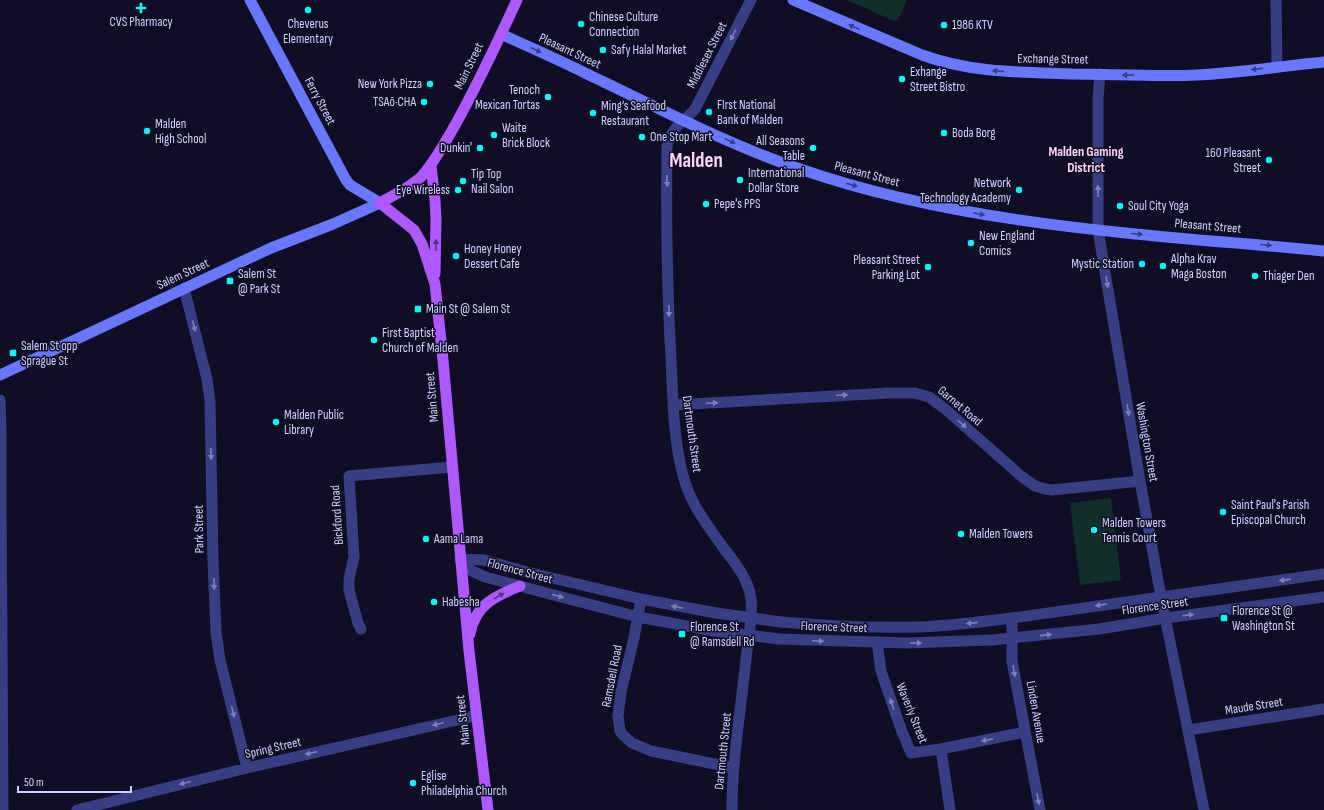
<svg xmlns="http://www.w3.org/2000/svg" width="1324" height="810" viewBox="0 0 1324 810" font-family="'Sofia Sans Condensed',sans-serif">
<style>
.green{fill:#112f2a}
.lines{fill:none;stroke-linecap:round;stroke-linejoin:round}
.minor{stroke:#383e84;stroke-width:11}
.tertiary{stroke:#383e84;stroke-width:11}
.secondary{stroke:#6977ff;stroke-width:11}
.primary{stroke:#ad59ff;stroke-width:11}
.tertiary-bridge{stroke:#383e84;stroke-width:11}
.oneway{fill:#373d87}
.oneway2{fill:#7d81bb}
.oneway3{fill:#563087}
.poi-dot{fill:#00fdf8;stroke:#0f0e25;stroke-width:1.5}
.labels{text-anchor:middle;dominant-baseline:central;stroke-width:3;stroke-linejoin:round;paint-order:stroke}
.poi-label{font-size:13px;fill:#d2d2ff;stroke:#0f0e25;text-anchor:start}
.street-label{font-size:13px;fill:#d2d2ff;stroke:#0f0e25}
.neighbourhood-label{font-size:14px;font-weight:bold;fill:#ffd4f4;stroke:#0f0e25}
.town-label{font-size:21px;font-weight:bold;fill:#ffd4f4;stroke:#0f0e25}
</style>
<rect width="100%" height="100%" fill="#0f0e25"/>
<path class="green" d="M 847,0 L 907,0 L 899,18 L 897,20 L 894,21 Z
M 1111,498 L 1121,580 L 1080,585 L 1070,503 Z"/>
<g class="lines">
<path class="minor" d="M 184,288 L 207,379 L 210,401 L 213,562 L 216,632 L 220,660 L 247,768
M 0,400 L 1,430 L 1,487 L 3,810
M 1012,618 L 1012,661 L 1040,810
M 361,629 L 358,623 L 349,590 L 349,579 L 354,557 L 349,476 L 452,467
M 877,642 L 881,671 L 901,729 L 911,753 L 941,749 L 1025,732
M 1188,730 L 1324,709
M 941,749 L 950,810
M 77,810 L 247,768 L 462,719 L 476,715"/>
<path class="tertiary" d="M 1276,0 L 1277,67
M 1100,74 L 1098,99 L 1098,230 L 1140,481 L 1161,597 L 1204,810
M 673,405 L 889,393 L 915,393 L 929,397 L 944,408 L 1021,476 L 1035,486 L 1045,489 L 1052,490 L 1140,481
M 460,559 L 470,570 L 485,577 L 638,617 L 714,631
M 460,559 L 484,560 L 527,572 L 641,599 L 716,613
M 641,599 L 634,638 L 621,692 L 618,716 L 620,731 L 623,735 L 632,743 L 651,751 L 734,768
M 781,622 C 826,626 872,628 917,627 C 949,626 980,622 1012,618 L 1324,574
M 779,639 L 906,643 L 992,640 L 1099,629 L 1166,618 L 1324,597
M 732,810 C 732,760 741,709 746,659 C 748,639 753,618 751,598 C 748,579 736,564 725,550 C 708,526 690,504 683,475 C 673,439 673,397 671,359 C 667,288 666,217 667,146 C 670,128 684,122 695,109 L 751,0"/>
<path class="secondary" d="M 250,0 L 346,180 L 350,185 L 380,203
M 793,0 L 922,55 C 971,73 1021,72 1072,74 C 1113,74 1155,77 1197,75 C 1239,73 1282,66 1324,62
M 501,34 C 529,47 559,60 587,74 C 657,107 726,144 800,169 C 968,227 1148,234 1324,251
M 0,375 L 271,248 L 333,224 L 380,203"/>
<path class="primary" d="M 431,166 L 435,200 L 436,219 L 435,274
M 470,634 C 475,605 495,596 520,586
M 488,810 L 469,651 L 443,360 L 435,284 L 422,244 L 414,230 L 380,203 C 394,195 409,188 421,177 C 433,164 441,149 450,134 C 475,91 496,45 517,0"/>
<path class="tertiary-bridge" d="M 716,613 L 781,622
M 714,631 L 779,639"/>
</g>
<defs><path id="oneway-solid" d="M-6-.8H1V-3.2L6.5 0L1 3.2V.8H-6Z"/></defs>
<g class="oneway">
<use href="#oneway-solid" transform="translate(854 27) rotate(-156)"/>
<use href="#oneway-solid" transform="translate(536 50) rotate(24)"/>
<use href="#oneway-solid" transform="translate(1257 69) rotate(173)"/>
<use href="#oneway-solid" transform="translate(998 71) rotate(-175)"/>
<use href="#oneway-solid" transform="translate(1128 75) rotate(-179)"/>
<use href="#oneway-solid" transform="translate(730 141) rotate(24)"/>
<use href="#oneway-solid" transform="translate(852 185) rotate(16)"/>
<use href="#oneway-solid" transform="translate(979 214) rotate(11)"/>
<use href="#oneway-solid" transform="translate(1137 234) rotate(5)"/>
<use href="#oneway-solid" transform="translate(1266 245) rotate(5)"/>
</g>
<g class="oneway2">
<use href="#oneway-solid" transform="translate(733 35) rotate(117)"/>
<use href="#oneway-solid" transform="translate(667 181) rotate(89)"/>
<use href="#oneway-solid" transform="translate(1098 191) rotate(-90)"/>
<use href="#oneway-solid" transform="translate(1107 282) rotate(81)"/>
<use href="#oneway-solid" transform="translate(669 311) rotate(89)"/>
<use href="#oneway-solid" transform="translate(194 326) rotate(75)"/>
<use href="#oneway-solid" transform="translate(842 395) rotate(-3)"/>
<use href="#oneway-solid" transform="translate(712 403) rotate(-3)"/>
<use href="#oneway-solid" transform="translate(1128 410) rotate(81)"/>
<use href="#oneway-solid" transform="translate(962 424) rotate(42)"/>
<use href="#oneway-solid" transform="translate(211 454) rotate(88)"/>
<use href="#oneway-solid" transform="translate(1285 580) rotate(172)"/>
<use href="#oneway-solid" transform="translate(214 584) rotate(88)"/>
<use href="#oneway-solid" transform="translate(558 596) rotate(15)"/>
<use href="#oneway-solid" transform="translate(1101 605) rotate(171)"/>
<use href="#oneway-solid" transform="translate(677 607) rotate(-169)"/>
<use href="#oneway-solid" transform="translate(1188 615) rotate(-7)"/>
<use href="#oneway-solid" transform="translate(972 623) rotate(174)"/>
<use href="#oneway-solid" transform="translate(1046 635) rotate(-6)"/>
<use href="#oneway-solid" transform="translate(818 641) rotate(2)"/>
<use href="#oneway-solid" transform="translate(916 643) rotate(-1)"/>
<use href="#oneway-solid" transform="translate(1014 671) rotate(80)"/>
<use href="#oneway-solid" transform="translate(892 704) rotate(-109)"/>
<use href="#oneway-solid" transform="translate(233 712) rotate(76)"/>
<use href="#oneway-solid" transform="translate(438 724) rotate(167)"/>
<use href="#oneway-solid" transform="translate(987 740) rotate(169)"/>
<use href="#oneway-solid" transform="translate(311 753) rotate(167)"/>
<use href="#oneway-solid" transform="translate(185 783) rotate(166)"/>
<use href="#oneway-solid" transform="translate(1038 799) rotate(79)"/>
</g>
<g class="oneway3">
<use href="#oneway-solid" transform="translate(436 245) rotate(-89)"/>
<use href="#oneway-solid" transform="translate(499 596) rotate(-29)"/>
</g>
<g class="poi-dot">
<path d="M139 2h4v4h4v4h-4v4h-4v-4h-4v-4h4z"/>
<circle cx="308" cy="10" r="4"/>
<circle cx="581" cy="24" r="4"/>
<circle cx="944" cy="25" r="4"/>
<circle cx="603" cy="50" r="4"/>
<circle cx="902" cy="79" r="4"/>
<circle cx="430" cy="84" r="4"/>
<circle cx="548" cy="97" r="4"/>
<circle cx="424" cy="102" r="4"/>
<circle cx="709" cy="112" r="4"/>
<circle cx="593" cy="113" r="4"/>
<circle cx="147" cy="131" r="4"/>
<circle cx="944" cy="133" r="4"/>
<circle cx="494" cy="135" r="4"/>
<circle cx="642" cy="137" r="4"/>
<circle cx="480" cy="148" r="4"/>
<circle cx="813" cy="148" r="4"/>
<circle cx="1269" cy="160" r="4"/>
<circle cx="740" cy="180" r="4"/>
<circle cx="463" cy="181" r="4"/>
<circle cx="458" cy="190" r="4"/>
<circle cx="1019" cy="190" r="4"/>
<circle cx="706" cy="204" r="4"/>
<circle cx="1120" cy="206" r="4"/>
<circle cx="971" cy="243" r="4"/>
<circle cx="456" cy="256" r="4"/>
<circle cx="1142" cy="264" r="4"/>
<circle cx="1163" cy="266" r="4"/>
<circle cx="928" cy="267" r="4"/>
<circle cx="1255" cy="276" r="4"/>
<rect x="226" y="277" width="8" height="8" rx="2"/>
<rect x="414" y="305" width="8" height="8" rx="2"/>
<circle cx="374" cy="340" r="4"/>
<rect x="9" y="349" width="8" height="8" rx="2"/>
<circle cx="276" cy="422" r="4"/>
<circle cx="1223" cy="512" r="4"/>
<circle cx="1094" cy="530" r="4"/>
<circle cx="961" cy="534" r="4"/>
<circle cx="426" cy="539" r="4"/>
<circle cx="434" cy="602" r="4"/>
<rect x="1220" y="614" width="8" height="8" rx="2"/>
<rect x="678" y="630" width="8" height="8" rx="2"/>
<circle cx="413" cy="783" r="4"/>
</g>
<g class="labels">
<g class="poi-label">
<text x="589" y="17">Chinese Culture<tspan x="589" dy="15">Connection</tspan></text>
<text x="141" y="22" text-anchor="middle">CVS Pharmacy</text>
<text x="308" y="24" text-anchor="middle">Cheverus<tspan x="308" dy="15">Elementary</tspan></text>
<text x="952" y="25">1986 KTV</text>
<text x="611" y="50">Safy Halal Market</text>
<text x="910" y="72">Exhange<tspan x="910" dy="15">Street Bistro</tspan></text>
<text x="422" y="84" text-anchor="end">New York Pizza</text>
<text x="540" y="90" text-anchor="end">Tenoch<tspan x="540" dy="15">Mexican Tortas</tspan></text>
<text x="416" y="102" text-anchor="end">TSAō·CHA</text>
<text x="717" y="105">FIrst National<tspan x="717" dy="15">Bank of Malden</tspan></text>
<text x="601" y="106">Ming’s Seafood<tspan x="601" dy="15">Restaurant</tspan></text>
<text x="155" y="124">Malden<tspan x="155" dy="15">High School</tspan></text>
<text x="502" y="128">Waite<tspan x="502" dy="15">Brick Block</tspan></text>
<text x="952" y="133">Boda Borg</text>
<text x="650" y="137">One Stop Mart</text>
<text x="805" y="141" text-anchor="end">All Seasons<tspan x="805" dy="15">Table</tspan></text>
<text x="472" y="148" text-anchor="end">Dunkin'</text>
<text x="1261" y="153" text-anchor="end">160 Pleasant<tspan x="1261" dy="15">Street</tspan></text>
<text x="748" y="173">International<tspan x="748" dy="15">Dollar Store</tspan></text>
<text x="471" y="174">Tip Top<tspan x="471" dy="15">Nail Salon</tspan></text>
<text x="1011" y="183" text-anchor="end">Network<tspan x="1011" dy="15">Technology Academy</tspan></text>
<text x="450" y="190" text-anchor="end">Eye Wireless</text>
<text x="714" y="204">Pepe's PPS</text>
<text x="1128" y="206">Soul City Yoga</text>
<text x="979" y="236">New England<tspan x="979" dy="15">Comics</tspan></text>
<text x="464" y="249">Honey Honey<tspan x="464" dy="15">Dessert Cafe</tspan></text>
<text x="1171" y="259">Alpha Krav<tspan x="1171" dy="15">Maga Boston</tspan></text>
<text x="920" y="260" text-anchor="end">Pleasant Street<tspan x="920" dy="15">Parking Lot</tspan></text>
<text x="1134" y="264" text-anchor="end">Mystic Station</text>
<text x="238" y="274">Salem St<tspan x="238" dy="15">@ Park St</tspan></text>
<text x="1263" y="276">Thiager Den</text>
<text x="426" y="309">Main St @ Salem St</text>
<text x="382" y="333">First Baptist<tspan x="382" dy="15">Church of Malden</tspan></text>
<text x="21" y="346">Salem St opp<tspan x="21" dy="15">Sprague St</tspan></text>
<text x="284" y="415">Malden Public<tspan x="284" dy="15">Library</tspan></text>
<text x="1231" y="505">Saint Paul's Parish<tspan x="1231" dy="15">Episcopal Church</tspan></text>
<text x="1102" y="523">Malden Towers<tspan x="1102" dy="15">Tennis Court</tspan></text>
<text x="969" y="534">Malden Towers</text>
<text x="434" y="539">Aama Lama</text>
<text x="442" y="602">Habesha</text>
<text x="1232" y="611">Florence St @<tspan x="1232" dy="15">Washington St</tspan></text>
<text x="690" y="627">Florence St<tspan x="690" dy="15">@ Ramsdell Rd</tspan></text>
<text x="421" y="776">Eglise<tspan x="421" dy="15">Philadelphia Church</tspan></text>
</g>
<g class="street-label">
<text transform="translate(570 51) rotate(25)">Pleasant Street</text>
<text transform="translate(707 55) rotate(-63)">Middlesex Street</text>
<text transform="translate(1053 59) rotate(1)">Exchange Street</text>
<text transform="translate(469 66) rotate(-64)">Main Street</text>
<text transform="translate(320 101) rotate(62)">Ferry Street</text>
<text transform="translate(867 174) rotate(15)">Pleasant Street</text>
<text transform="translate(1208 226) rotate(5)">Pleasant Street</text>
<text transform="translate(183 274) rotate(-25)">Salem Street</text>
<text transform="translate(432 397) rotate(-95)">Main Street</text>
<text transform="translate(960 406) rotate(40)">Garnet Road</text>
<text transform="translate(692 434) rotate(82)">Dartmouth Street</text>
<text transform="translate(1147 442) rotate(80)">Washington Street</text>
<text transform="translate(337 515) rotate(-94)">Bickford Road</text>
<text transform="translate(199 529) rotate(-91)">Park Street</text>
<text transform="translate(520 571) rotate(15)">Florence Street</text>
<text transform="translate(1155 606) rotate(-8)">Florence Street</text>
<text transform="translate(834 627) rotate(2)">Florence Street</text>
<text transform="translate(612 676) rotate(-79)">Ramsdell Road</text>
<text transform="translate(1254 706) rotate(-9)">Maude Street</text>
<text transform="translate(1036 712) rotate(80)">Linden Avenue</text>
<text transform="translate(912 713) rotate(68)">Waverly Street</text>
<text transform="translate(463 720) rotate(-97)">Main Street</text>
<text transform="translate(273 748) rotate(-13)">Spring Street</text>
<text transform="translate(723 751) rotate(-84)">Dartmouth Street</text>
</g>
<g class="neighbourhood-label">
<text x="1086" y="151">Malden Gaming<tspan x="1086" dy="16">District</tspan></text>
</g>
<g class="town-label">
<text x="696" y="160">Malden</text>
</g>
</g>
<path d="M18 786v6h113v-6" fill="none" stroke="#d2d2ff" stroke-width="2"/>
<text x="24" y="786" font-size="12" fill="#d2d2ff" stroke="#0f0e25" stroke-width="3" paint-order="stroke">50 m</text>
</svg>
